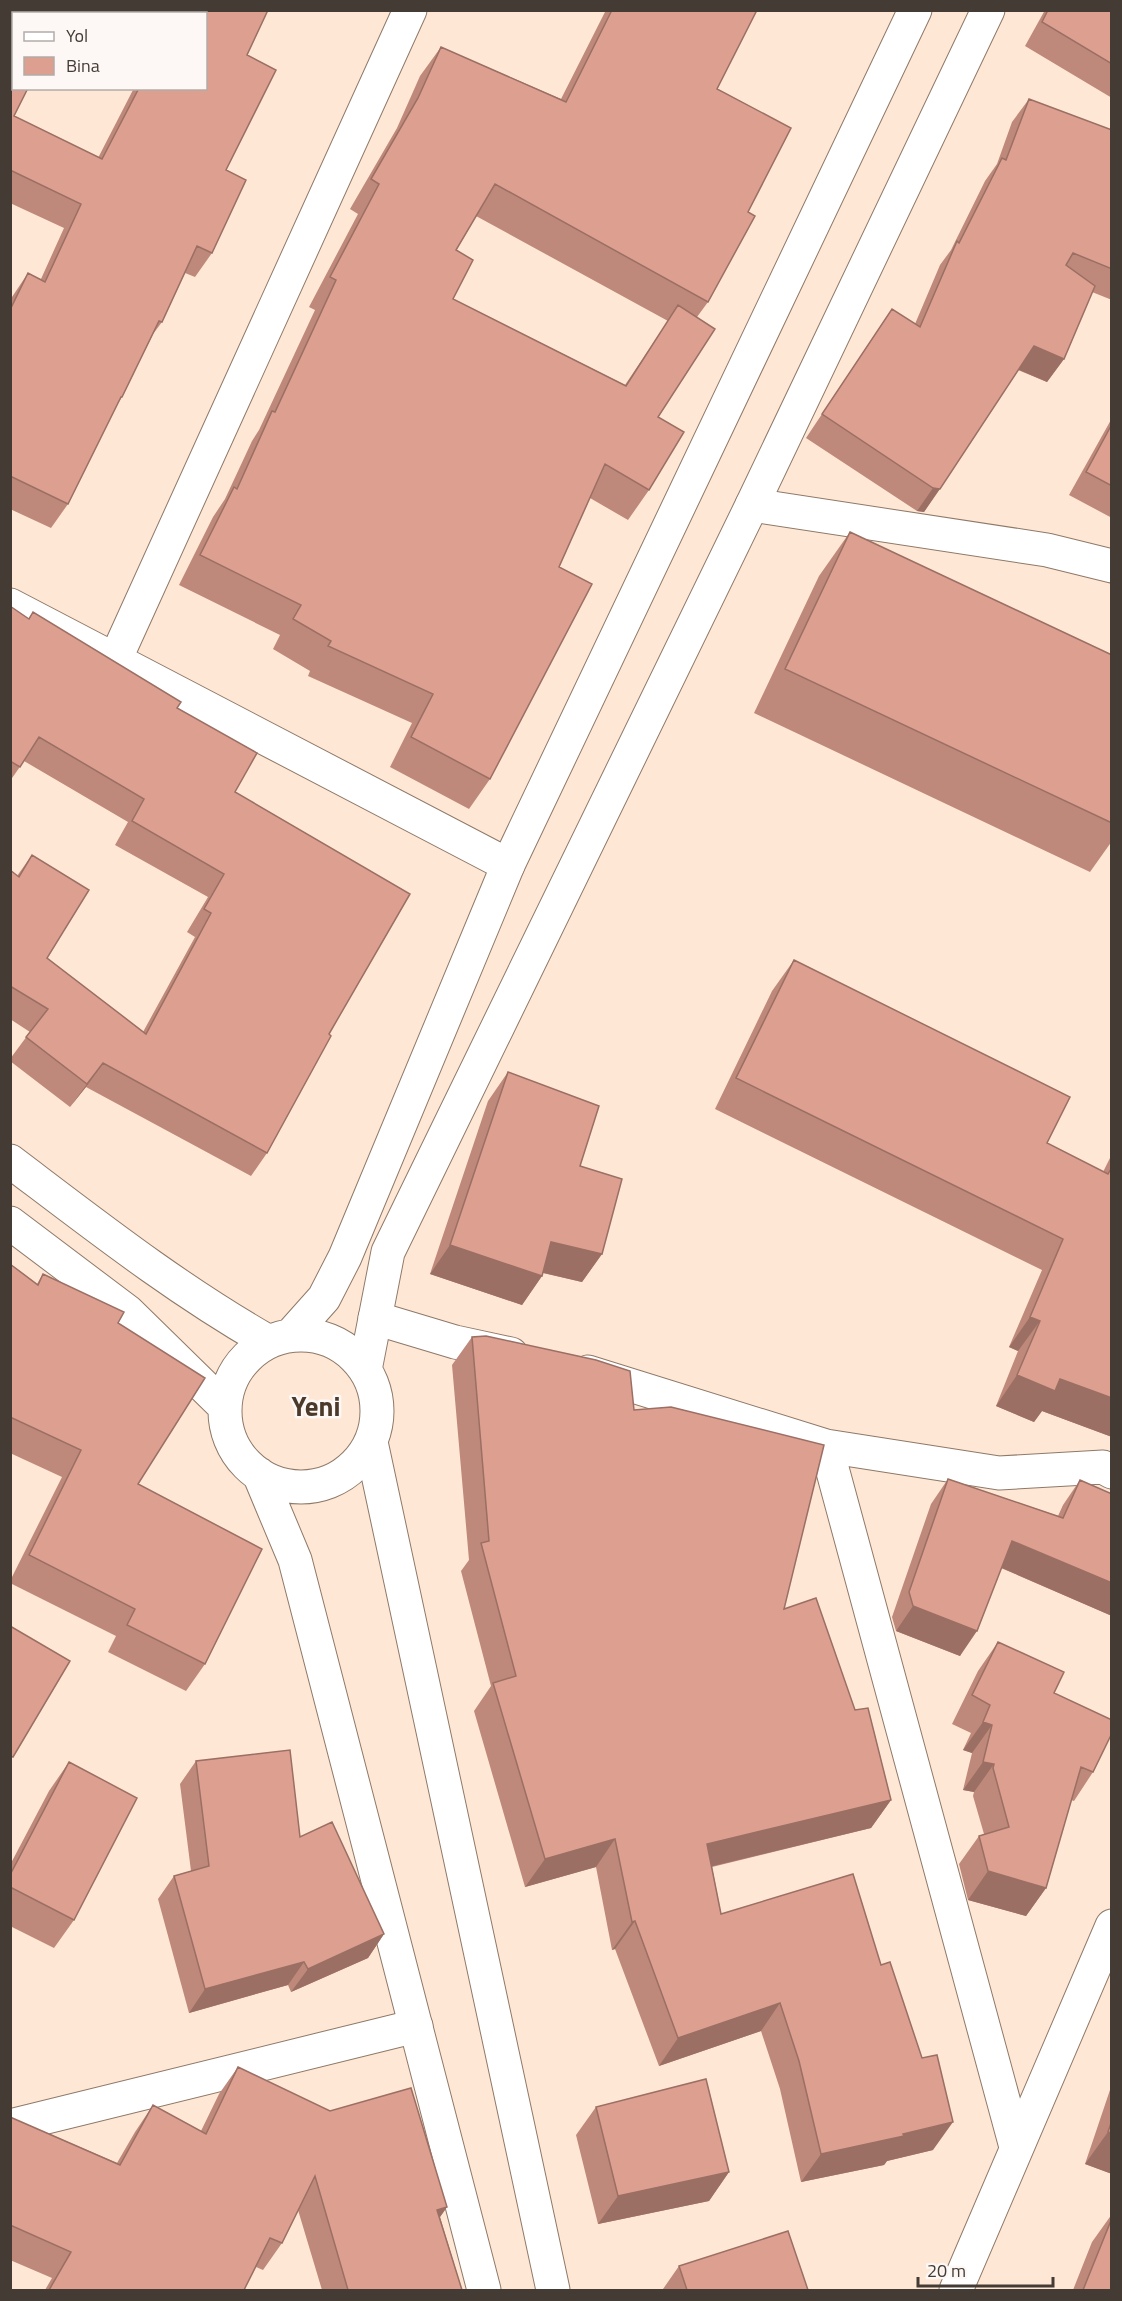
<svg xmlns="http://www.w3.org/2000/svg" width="1122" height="2301" viewBox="0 0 1122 2301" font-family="'Titillium Web',sans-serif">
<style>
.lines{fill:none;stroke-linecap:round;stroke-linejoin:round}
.street-casing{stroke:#8e7968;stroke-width:35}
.secondary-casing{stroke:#8e7968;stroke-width:35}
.street{stroke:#fff;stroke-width:33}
.secondary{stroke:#fff;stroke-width:33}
.wall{fill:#be897b;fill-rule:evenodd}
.shaded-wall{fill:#9b6f64}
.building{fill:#dd9f8f;stroke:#9b6f64;stroke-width:1.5}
.labels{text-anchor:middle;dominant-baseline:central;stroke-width:5;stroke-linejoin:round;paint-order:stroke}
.district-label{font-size:27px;font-weight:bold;fill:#4b392a;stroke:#fdf8f5}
</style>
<rect width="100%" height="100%" fill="#ffe7d5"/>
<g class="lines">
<defs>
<path id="street" d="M 752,505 L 1047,550 L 1112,566
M 10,605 L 508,865
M 115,660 L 410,10
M 375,1318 L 455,1342 L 511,1354
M 588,1372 L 826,1446 L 999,1473 L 1103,1467 L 1112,1472
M 826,1446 L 1016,2147
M 10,2126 L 416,2026
M 956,2290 L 1112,1926"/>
<path id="secondary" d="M 10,1161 C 96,1226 176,1289 269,1342
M 10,1223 L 128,1312 L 225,1407
M 291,1335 L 324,1298 L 345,1257 L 508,865 L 915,10
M225 1411a76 76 0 1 1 152 0a76 76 0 1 1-152 0Z
M 365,1370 L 388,1252 L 752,505 L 988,10
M 371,1442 L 553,2290
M 259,1474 L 295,1560 L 484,2290"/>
</defs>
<use href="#street" class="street-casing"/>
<use href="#secondary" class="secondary-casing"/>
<use href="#street" class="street"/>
<use href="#secondary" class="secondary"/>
</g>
<path class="wall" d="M 10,10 L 14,116 L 98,158 L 134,88 L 206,88 L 206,14 L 171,14 L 165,10 L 268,10 L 247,55 L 226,170 L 212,253 L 195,277 L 185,273 L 162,322 L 153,334 L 122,397 L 115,408 L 68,504 L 51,528 L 10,509 L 10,300 L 28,273 L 41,279 L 64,228 L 10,203 Z
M 606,10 L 757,10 L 717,89 L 748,212 L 708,302 L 697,317 L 658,417 L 649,490 L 628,520 L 590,498 L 559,567 L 490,779 L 469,809 L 390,767 L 412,723 L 308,676 L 310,671 L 273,649 L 280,635 L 179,585 L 213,517 L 225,499 L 252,441 L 259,430 L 315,310 L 309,307 L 358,214 L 350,209 L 397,128 L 420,76 L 441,47 L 561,99 ZM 476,216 L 668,321 L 625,385 L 453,299 L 456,250 Z
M 1045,10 L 1112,10 L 1112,98 L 1025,46 Z
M 1029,99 L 1112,130 L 1112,300 L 1092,292 L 1064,359 L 1047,382 L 1018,370 L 924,512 L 917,511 L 806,438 L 892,309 L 915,324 L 940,265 L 951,250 L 985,181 L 997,164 L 1012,122 Z
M 1112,418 L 1112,518 L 1069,495 Z
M 850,532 L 1112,655 L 1112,841 L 1090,872 L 754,713 L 819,576 Z
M 10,606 L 28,619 L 33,612 L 177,708 L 235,792 L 329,1034 L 267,1153 L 251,1176 L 86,1087 L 70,1107 L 10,1061 L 10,1059 L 30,1032 L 10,1019 L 10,870 L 17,876 L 32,855 L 47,958 L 143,1032 L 195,937 L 187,932 L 208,897 L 115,845 L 128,822 L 24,761 L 10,781 Z
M 794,960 L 1047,1143 L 1103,1172 L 1112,1154 L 1112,1437 L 1042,1411 L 1034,1422 L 996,1406 L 1018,1351 L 1009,1347 L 1042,1270 L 715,1109 L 772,991 Z
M 508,1072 L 580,1166 L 602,1254 L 582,1282 L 543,1273 L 542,1276 L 522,1305 L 430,1274 L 488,1101 Z
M 10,1264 L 37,1284 L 43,1274 L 118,1323 L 138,1484 L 205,1664 L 186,1691 L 108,1652 L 116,1636 L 10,1583 L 10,1581 L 62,1477 L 10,1453 Z
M 472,1337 L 634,1410 L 784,1609 L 855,1710 L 891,1800 L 871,1828 L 712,1867 L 721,1914 L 933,2150 L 887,2161 L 884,2165 L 801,2182 L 780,2089 L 761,2031 L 659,2066 L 615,1949 L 612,1950 L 596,1867 L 525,1887 L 474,1711 L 491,1686 L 461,1571 L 469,1560 L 452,1365 Z
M 948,1479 L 1058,1516 L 1063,1505 L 1080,1480 L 1112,1494 L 1112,1616 L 1001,1568 L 960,1656 L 896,1631 L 892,1617 L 931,1504 Z
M 998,1642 L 1054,1693 L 1093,1772 L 1074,1801 L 1071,1800 L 1046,1888 L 1026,1916 L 968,1900 L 959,1864 L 979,1836 L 984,1834 L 973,1796 L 974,1792 L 963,1790 L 972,1753 L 963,1750 L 971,1733 L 952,1724 L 978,1671 Z
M 196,1761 L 300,1837 L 384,1934 L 368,1958 L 291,1992 L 288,1985 L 189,2013 L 158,1899 L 174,1876 L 191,1871 L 180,1784 Z
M 69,1762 L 74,1920 L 54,1948 L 10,1926 L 10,1865 L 49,1791 Z
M 238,2067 L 447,2207 L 440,2217 L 462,2290 L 322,2290 L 298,2210 L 282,2243 L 263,2270 L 256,2267 L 244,2290 L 45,2290 L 52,2278 L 10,2260 L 10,2117 L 117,2163 L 135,2132 L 153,2105 L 201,2131 L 219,2094 Z
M 1112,2084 L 1112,2174 L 1085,2164 Z
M 596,2107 L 729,2172 L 709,2201 L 598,2224 L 576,2135 Z
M 1112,2214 L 1112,2290 L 1073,2290 L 1092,2242 Z
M 679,2266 L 808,2290 L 664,2290 L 663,2289 Z"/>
<path class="shaded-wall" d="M 1034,346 L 1064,359 L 1047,382 L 1017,369 Z
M 933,488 L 940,489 L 924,512 L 917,511 Z
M 103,1063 L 86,1087 L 70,1107 L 87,1084 Z
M 551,1242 L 602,1254 L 582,1282 L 531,1270 Z
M 450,1245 L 542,1276 L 522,1305 L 430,1274 Z
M 1030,1317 L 1040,1321 L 1018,1351 L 1009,1347 Z
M 1017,1375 L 1060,1379 L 1112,1398 L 1112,1437 L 1042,1411 L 1034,1422 L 996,1406 Z
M 1012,1541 L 1112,1583 L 1112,1616 L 995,1565 Z
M 913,1606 L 977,1631 L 960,1656 L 896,1631 Z
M 983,1722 L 992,1725 L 972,1753 L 963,1750 Z
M 983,1762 L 994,1764 L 974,1792 L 963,1790 Z
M 891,1800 L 871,1828 L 688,1872 L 707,1844 Z
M 615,1839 L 596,1867 L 525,1887 L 545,1859 Z
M 988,1871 L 1046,1888 L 1026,1916 L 968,1900 Z
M 635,1921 L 615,1949 L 612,1950 L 632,1922 Z
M 384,1934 L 368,1958 L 291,1992 L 308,1969 Z
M 304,1962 L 288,1985 L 189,2013 L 205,1989 Z
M 780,2003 L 761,2031 L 659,2066 L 678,2038 Z
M 953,2122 L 933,2150 L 887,2161 L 884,2165 L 801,2182 L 821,2154 Z
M 1108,2132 L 1112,2133 L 1112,2174 L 1085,2164 Z
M 729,2172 L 709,2201 L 598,2224 L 618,2196 Z
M 447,2207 L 428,2234 L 437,2210 Z"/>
<path class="building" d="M 10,10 L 59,10 L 58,12 L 62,14 L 14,14 L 14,88 L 28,88 L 14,116 L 102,159 L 139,88 L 206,88 L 206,14 L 178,14 L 179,10 L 268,10 L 247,55 L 276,70 L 226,170 L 246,180 L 212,253 L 197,246 L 162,322 L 159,321 L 122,397 L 121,397 L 68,504 L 10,476 L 10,310 L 28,273 L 45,282 L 81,204 L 10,170 Z
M 612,10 L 757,10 L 717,89 L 791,128 L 748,212 L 755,216 L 708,302 L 495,184 L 456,250 L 473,260 L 453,299 L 626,386 L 678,305 L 715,329 L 658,417 L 684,432 L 649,490 L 605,464 L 559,567 L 592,584 L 490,779 L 411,737 L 433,694 L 328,646 L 331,641 L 293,619 L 301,605 L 200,555 L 234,487 L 237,489 L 272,411 L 275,412 L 336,280 L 330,277 L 379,184 L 371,179 L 418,98 L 441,47 L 566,102 Z
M 1048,10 L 1112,10 L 1112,64 L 1042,22 Z
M 1029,99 L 1112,130 L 1112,269 L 1073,253 L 1066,265 L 1095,286 L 1064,359 L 1034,346 L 940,489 L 933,488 L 822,414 L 892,309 L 920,327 L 957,241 L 959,243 L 1002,158 L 1006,160 Z
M 1112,424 L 1112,486 L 1086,472 Z
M 850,532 L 1112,655 L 1112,823 L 785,669 Z
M 10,606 L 29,619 L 33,612 L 181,702 L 177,708 L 257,753 L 235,792 L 410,894 L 329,1034 L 331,1036 L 267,1153 L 103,1063 L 87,1084 L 26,1037 L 48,1009 L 10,986 L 10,870 L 19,877 L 32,855 L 89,890 L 47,958 L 146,1034 L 211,913 L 204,909 L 224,874 L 132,821 L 144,799 L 39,737 L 20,767 L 10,761 Z
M 794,960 L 1070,1097 L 1047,1143 L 1108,1174 L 1112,1167 L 1112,1398 L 1060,1379 L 1055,1391 L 1017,1375 L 1040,1321 L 1030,1317 L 1063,1239 L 736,1078 Z
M 508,1072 L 599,1106 L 580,1166 L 622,1179 L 602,1254 L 551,1242 L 542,1276 L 450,1245 Z
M 10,1264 L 38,1285 L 43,1274 L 124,1312 L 118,1323 L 205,1378 L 138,1484 L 262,1549 L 205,1664 L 127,1625 L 135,1609 L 29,1555 L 81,1450 L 10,1417 Z
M 486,1336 L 596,1360 L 630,1371 L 634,1410 L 671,1407 L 824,1445 L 784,1609 L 816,1598 L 855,1710 L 868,1708 L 891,1800 L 707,1844 L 721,1914 L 853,1874 L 881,1965 L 890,1962 L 922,2058 L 937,2055 L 953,2122 L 903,2134 L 904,2136 L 821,2154 L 799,2061 L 780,2003 L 678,2038 L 635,1921 L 632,1922 L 615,1839 L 545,1859 L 493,1683 L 516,1676 L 481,1543 L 489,1541 L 472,1337 Z
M 948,1479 L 1063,1518 L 1080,1480 L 1112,1494 L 1112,1583 L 1012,1541 L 977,1631 L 913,1606 L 909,1592 Z
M 10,1626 L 70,1661 L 13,1757 L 10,1756 Z
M 998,1642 L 1064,1672 L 1054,1693 L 1112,1720 L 1112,1733 L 1093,1772 L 1081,1767 L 1046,1888 L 988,1871 L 979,1836 L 1009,1827 L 993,1768 L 994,1764 L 983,1762 L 992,1725 L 983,1722 L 990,1705 L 972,1695 Z
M 290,1750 L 300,1837 L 332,1822 L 384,1934 L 308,1969 L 304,1962 L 205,1989 L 174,1876 L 209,1866 L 196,1761 Z
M 69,1762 L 137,1798 L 74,1920 L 10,1887 L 10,1875 Z
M 238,2067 L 330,2111 L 411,2088 L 447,2207 L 437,2210 L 462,2290 L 348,2290 L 315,2176 L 282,2243 L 270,2238 L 244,2290 L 49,2290 L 71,2252 L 10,2225 L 10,2117 L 120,2165 L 153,2105 L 206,2134 Z
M 706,2079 L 729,2172 L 618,2196 L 596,2107 Z
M 1112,2120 L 1112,2133 L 1108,2132 Z
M 1112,2218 L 1112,2290 L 1083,2290 Z
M 788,2231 L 808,2290 L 687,2290 L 679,2266 Z"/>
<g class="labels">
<g class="district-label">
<text x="316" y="1405">Yeni</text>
</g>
</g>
<rect width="1122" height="2301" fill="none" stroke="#443b34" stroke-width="24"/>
<rect x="12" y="12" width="195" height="78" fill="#fdf8f5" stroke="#b3aca8" stroke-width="1.5"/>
<rect x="24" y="32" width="30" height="9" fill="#ffffff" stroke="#b3aca8" stroke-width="1.5"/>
<text x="66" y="42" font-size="18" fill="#443b34">Yol</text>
<rect x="24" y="57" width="30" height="18" fill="#dd9f8f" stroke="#b3aca8" stroke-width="1.5"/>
<text x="66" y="72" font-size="18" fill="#443b34">Bina</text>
<path d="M918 2277v9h135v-9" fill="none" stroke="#443b34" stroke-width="3"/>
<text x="927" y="2277" font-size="18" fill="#443b34" stroke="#fdf8f5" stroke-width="4.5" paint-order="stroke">20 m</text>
</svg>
